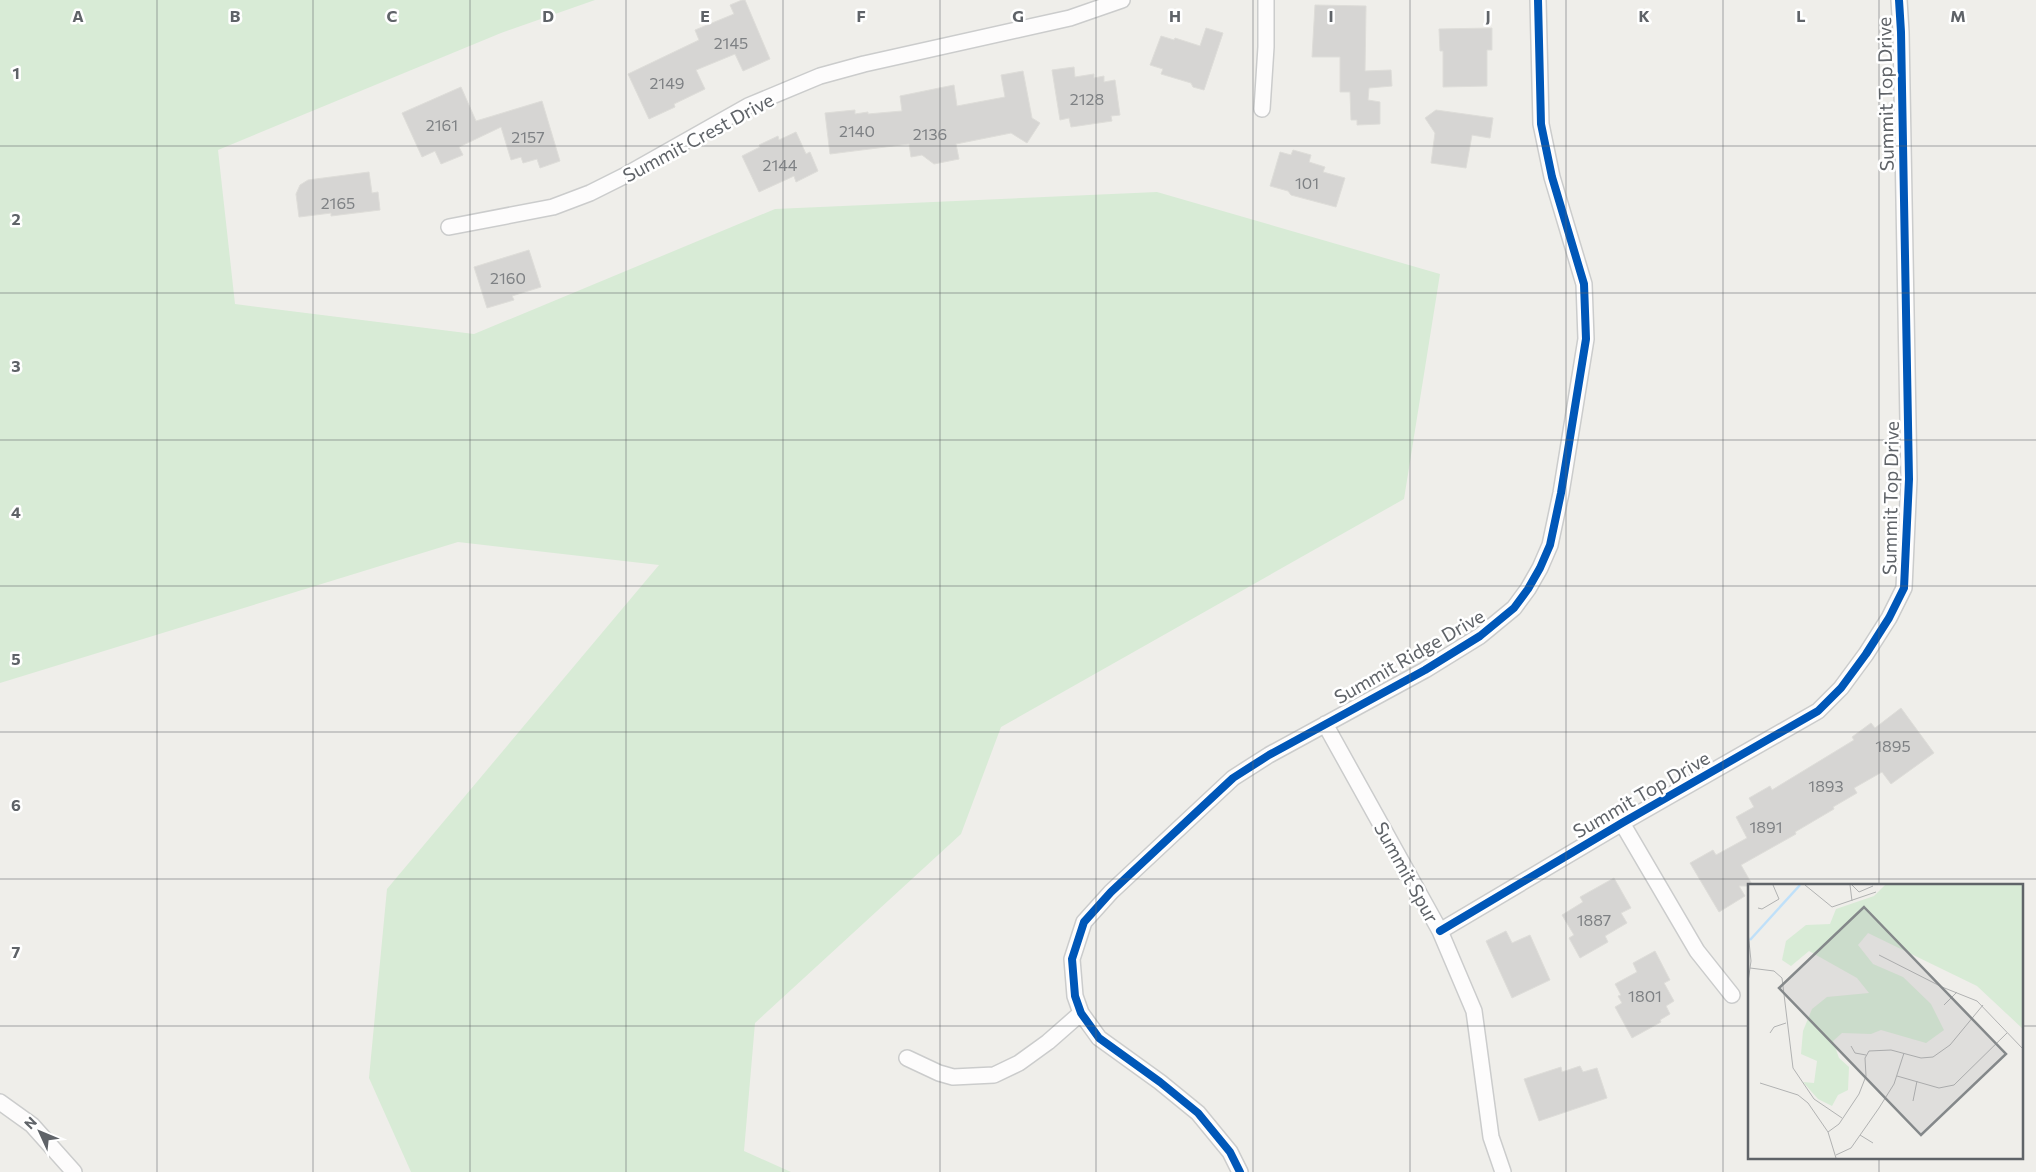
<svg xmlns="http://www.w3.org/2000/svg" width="2036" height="1172" viewBox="0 0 2036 1172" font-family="Commissioner,sans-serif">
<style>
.green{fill:#d8ebd6}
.building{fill:#d6d5d3;stroke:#deddd9}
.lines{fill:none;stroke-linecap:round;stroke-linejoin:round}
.street-casing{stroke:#cbcccc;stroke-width:18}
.street{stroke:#fdfcfc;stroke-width:15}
.cycleway-casing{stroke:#fff;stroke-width:11}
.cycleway{stroke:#0057b8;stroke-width:8}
.grid{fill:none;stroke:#5f6368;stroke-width:1;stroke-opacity:0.55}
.labels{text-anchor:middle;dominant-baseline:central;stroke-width:5;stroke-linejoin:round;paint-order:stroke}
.number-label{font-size:16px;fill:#7e8184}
.street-label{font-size:19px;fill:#5f6368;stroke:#fff}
.inset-river{fill:none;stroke:#bfe0f9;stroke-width:2.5}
.inset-road{fill:none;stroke:#b1b2b2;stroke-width:1}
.view{fill:#84888a;fill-opacity:0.15;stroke:#84888a;stroke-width:2.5}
.inset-edge{fill:none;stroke:#5f6368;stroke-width:2.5}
.grid-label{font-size:16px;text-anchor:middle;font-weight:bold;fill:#5f6368;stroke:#fff;stroke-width:5;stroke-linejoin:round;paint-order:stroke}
</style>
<rect width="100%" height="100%" fill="#efeeea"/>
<path class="green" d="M 0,0 L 595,0 L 501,33 L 218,150 L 235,304 L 474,334 L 775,209 L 1157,192 L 1440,274 L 1404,499 L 1001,727 L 961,834 L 755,1023 L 744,1151 L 791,1172 L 411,1172 L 369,1078 L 387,889 L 659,565 L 458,542 L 0,683 Z"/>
<path class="building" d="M 742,0 L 745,0 L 770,59 L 743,71 L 735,54 L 696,70 L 705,89 L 674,104 L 675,107 L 649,119 L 628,74 L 699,40 L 695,30 L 734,14 L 730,5 Z
M 1315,5 L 1366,6 L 1365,71 L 1391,70 L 1392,86 L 1369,88 L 1368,100 L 1380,102 L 1380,124 L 1357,125 L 1357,120 L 1351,120 L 1350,92 L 1340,92 L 1340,57 L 1312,57 Z
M 1206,28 L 1223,33 L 1204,90 L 1193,87 L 1191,83 L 1161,74 L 1163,69 L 1150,65 L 1161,36 L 1174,40 L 1175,38 L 1200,46 Z
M 1492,28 L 1492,50 L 1487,50 L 1487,86 L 1443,87 L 1443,51 L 1440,51 L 1439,29 Z
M 1074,67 L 1075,77 L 1094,74 L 1094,78 L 1104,76 L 1104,82 L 1115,80 L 1120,115 L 1111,116 L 1112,121 L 1071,127 L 1069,118 L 1060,120 L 1052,70 Z
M 1023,71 L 1032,118 L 1040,123 L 1027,143 L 1011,133 L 956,144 L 959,159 L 934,164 L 922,155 L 911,157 L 909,144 L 830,154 L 825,113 L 855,110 L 855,114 L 868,112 L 868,114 L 902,111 L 900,96 L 954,85 L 957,106 L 1005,97 L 1001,75 Z
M 461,87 L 476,121 L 542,101 L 560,161 L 540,168 L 537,159 L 523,163 L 521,157 L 511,160 L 501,127 L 459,147 L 463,155 L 441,164 L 435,151 L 422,157 L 402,113 Z
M 1436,110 L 1493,118 L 1490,138 L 1472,135 L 1466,168 L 1431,163 L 1435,133 L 1425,118 Z
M 796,132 L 806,154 L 810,152 L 818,171 L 796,182 L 794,176 L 759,192 L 742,156 L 760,147 L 759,145 L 778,136 L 779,140 Z
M 1293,150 L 1311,155 L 1309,162 L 1325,167 L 1323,172 L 1345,178 L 1336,207 L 1291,195 L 1288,191 L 1270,186 L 1280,152 L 1291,155 Z
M 369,172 L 372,193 L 378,192 L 380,210 L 331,216 L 331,213 L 299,217 L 296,194 L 300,185 L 308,180 Z
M 529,250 L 541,287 L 512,296 L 514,300 L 487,308 L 474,267 Z
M 1901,708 L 1934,753 L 1891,784 L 1882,772 L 1854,788 L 1857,793 L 1833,807 L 1834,809 L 1795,832 L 1796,834 L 1741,865 L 1753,886 L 1739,886 L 1745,896 L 1719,912 L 1690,863 L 1713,850 L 1716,855 L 1747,838 L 1736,817 L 1754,807 L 1749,798 L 1770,786 L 1772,790 L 1854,740 L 1852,737 L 1871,723 L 1875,728 Z
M 1614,878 L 1631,908 L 1621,913 L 1627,923 L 1605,936 L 1608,942 L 1580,958 L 1569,938 L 1574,935 L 1562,915 L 1583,902 L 1580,897 Z
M 1506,931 L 1512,943 L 1530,935 L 1550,980 L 1512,998 L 1486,941 Z
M 1655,951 L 1670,980 L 1664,983 L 1674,1001 L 1666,1006 L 1670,1014 L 1660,1020 L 1661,1022 L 1632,1038 L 1615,1007 L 1622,1003 L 1618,996 L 1621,995 L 1615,984 L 1637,972 L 1633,963 Z
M 1580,1066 L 1583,1072 L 1597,1068 L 1607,1098 L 1539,1121 L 1524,1079 L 1561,1067 L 1562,1072 Z"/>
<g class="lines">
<defs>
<path id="street" d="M 1262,109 L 1266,47 L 1266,0
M 449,227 L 553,207 L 590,193 L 624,176 L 748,106 L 820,76 L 864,64 L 1070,18 L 1122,0
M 1325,724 L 1440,931 L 1474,1011 L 1491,1137 L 1503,1172
M 1622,823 L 1697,951 L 1732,995
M 1440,931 L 1622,823 L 1818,711 L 1841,688 L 1866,654 L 1889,618 L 1904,588 L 1909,479 L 1901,32 L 1899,0
M 907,1058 L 939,1073 L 953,1077 L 994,1075 L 1019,1063 L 1048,1042 L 1081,1013
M 0,1102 L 32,1125 L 74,1172
M 1240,1172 L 1230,1152 L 1198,1113 L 1160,1082 L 1099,1038 L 1081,1013 L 1075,996 L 1072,959 L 1084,922 L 1111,892 L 1233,778 L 1269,755 L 1425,670 L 1480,636 L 1514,608 L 1528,589 L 1540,568 L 1550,545 L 1561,493 L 1586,339 L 1584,284 L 1552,177 L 1541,124 L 1538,0"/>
</defs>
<use href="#street" class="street-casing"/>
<use href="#street" class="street"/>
<defs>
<path id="cycleway" d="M 1440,931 L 1622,823 L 1818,711 L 1841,688 L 1866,654 L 1889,618 L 1904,588 L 1909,479 L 1901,32 L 1899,0
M 1240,1172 L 1230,1152 L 1198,1113 L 1160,1082 L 1099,1038 L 1081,1013 L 1075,996 L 1072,959 L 1084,922 L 1111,892 L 1233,778 L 1269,755 L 1425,670 L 1480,636 L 1514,608 L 1528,589 L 1540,568 L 1550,545 L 1561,493 L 1586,339 L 1584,284 L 1552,177 L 1541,124 L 1538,0"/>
</defs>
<use href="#cycleway" class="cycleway-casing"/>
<use href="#cycleway" class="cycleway"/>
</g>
<path class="grid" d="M 157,0 L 157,1172M 313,0 L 313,1172M 470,0 L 470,1172M 626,0 L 626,1172M 783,0 L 783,1172M 940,0 L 940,1172M 1096,0 L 1096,1172M 1253,0 L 1253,1172M 1410,0 L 1410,1172M 1566,0 L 1566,1172M 1723,0 L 1723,1172M 1879,0 L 1879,886M 0,146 L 2036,146M 0,293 L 2036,293M 0,440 L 2036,440M 0,586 L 2036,586M 0,732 L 2036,732M 0,879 L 2036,879M 0,1026 L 1750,1026M 2022,1026 L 2036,1026M 1879,1158 L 1879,1172"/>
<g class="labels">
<g class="number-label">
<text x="731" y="42">2145</text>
<text x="667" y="82">2149</text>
<text x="1087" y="98">2128</text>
<text x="442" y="124">2161</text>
<text x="857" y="130">2140</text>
<text x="930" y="133">2136</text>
<text x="528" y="136">2157</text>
<text x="780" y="164">2144</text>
<text x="1307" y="182">101</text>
<text x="338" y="202">2165</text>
<text x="508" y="277">2160</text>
<text x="1893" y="745">1895</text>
<text x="1826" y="785">1893</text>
<text x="1766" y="826">1891</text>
<text x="1594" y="919">1887</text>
<text x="1645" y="995">1801</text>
</g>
<g class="street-label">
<text transform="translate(1885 94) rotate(-91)">Summit Top Drive</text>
<text transform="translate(698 137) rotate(-28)">Summit Crest Drive</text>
<text transform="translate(1890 498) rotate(-89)">Summit Top Drive</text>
<text transform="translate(1409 656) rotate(-30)">Summit Ridge Drive</text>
<text transform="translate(1641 794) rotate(-30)">Summit Top Drive</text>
<text transform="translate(1407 872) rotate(61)">Summit Spur</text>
</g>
</g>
<g transform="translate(1748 884)">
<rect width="275" height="275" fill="#efeeea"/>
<path d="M 137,1 L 275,1 L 275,145 L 229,102 L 120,49 L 110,61 L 125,80 L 155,93 L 183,120 L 196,146 L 178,159 L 133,146 L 123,150 L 94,149 L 85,157 L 91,174 L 101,183 L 100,206 L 90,211 L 84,222 L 70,215 L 55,198 L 66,199 L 69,177 L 53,170 L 55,147 L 64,125 L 79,113 L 121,109 L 109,94 L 61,67 L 43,82 L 34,76 L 38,57 L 58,41 L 82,40 L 88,25 L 126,12 Z" fill="#d8ebd6"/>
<path class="inset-river" d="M 2,56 L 52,1"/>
<path class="inset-road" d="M 57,1 L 84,23 L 128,8M 102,1 L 104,17M 104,1 L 111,8 L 125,2M 10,24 L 14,25 L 31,15 L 25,1M 0,48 L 3,77 L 0,98M 131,71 L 194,103 L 229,117 L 275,165M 2,84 L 26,87 L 34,94 L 45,184 L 66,215 L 94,234M 196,121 L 209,108M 22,149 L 26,143 L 38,139M 103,162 L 107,169 L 118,171M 149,192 L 191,204 L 206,201 L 259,149M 12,199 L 50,211 L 60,219 L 80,248 L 88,274M 165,217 L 169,197M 80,248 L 91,240 L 111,210 L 118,192 L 117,174 L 121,167 L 143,166 L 173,174 L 185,173 L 202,161 L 235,121M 112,251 L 125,259M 88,271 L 103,264 L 131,224 L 146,200 L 156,169"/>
<path class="view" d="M 116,23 L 258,170 L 173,251 L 31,104 Z"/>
<rect width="275" height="275" class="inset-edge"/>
</g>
<g class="grid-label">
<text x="78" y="22">A</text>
<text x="235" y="22">B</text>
<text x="392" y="22">C</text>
<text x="548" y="22">D</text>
<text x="705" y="22">E</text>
<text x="861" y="22">F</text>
<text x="1018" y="22">G</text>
<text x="1175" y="22">H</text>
<text x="1331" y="22">I</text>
<text x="1488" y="22">J</text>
<text x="1644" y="22">K</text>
<text x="1801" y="22">L</text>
<text x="1958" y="22">M</text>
<text x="16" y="79">1</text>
<text x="16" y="225">2</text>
<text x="16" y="372">3</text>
<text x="16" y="518">4</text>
<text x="16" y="665">5</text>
<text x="16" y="811">6</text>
<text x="16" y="958">7</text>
</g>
<g transform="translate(40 1132) rotate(314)" stroke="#ffffff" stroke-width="4" paint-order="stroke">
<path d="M0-4L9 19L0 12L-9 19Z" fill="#5f6368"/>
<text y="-8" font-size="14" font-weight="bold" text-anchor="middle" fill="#5f6368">N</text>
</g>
</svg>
